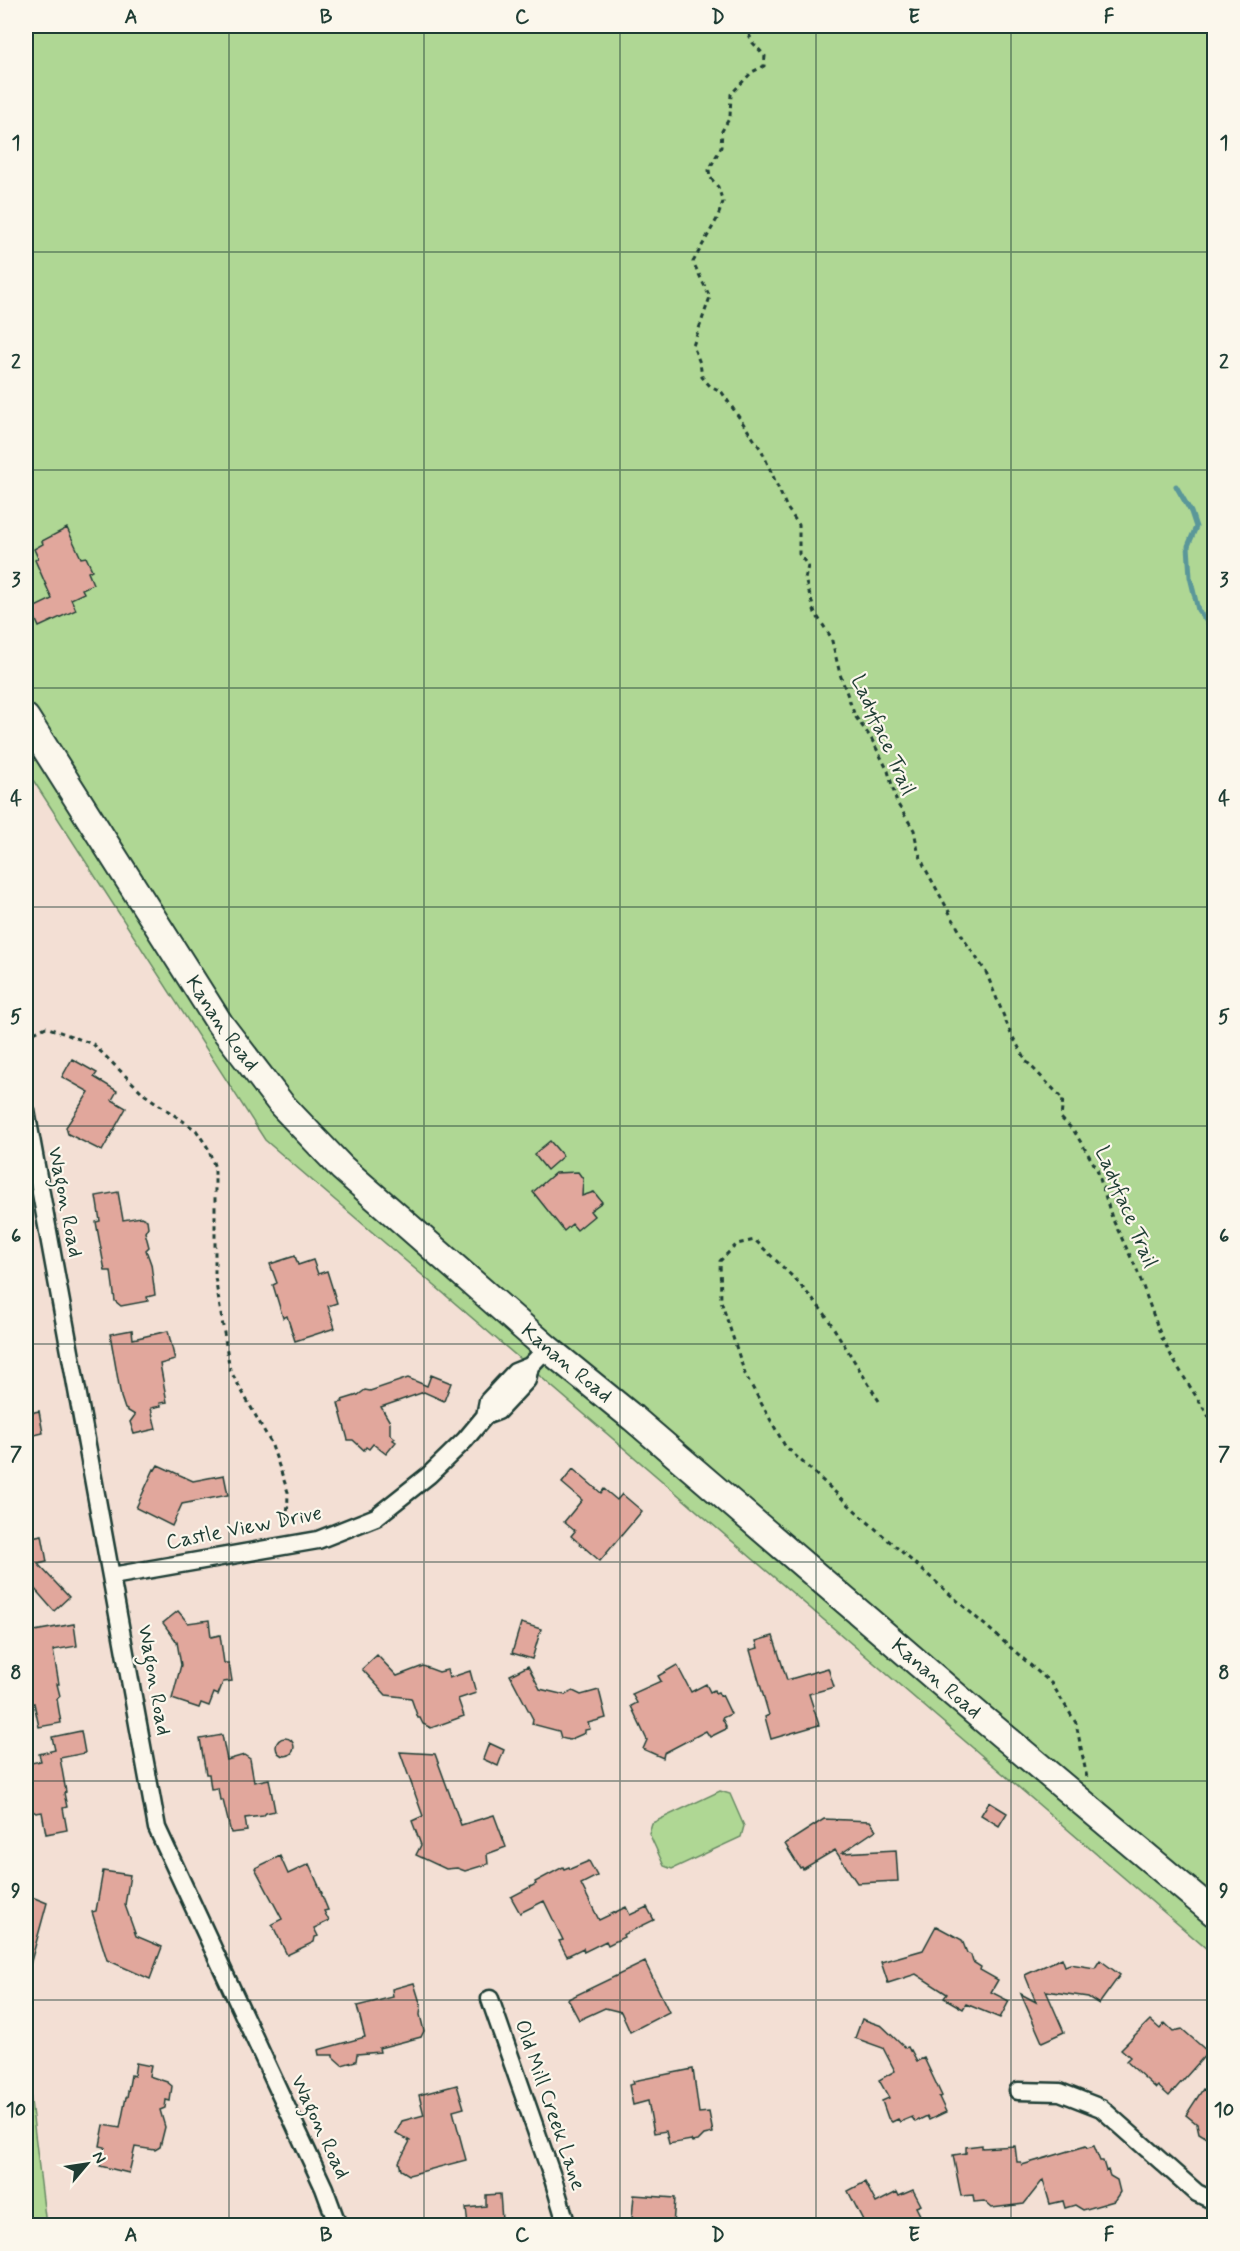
<svg xmlns="http://www.w3.org/2000/svg" width="1240" height="2251" viewBox="0 0 1240 2251" font-family="Mynerve,sans-serif">
<style>
.green{fill:#afd794;stroke:#678a64;stroke-width:1.5}
.lines{fill:none;stroke-linecap:round;stroke-linejoin:round}
.stream{stroke:#5a9799;stroke-width:5}
.building{fill:#e1a79c;stroke:#1f3d34;stroke-width:1.5}
.street-casing{stroke:#1f3d34;stroke-width:21}
.primary-casing{stroke:#1f3d34;stroke-width:30}
.path{stroke:#1f3d34;stroke-width:3;stroke-dasharray:4.5 4.5;stroke-linecap:butt}
.street{stroke:#fbf7ec;stroke-width:16}
.primary{stroke:#fbf7ec;stroke-width:26}
.grid{fill:none;stroke:#1f3d34;stroke-width:1.5;stroke-opacity:0.55}
.labels{text-anchor:middle;dominant-baseline:central;stroke-width:4.5;stroke-linejoin:round;paint-order:stroke}
.street-label{font-size:21px;fill:#1f3d34;stroke:#fbf7ec}
.neatline{fill:none;stroke:#1f3d34;stroke-width:2}
.grid-label{font-size:20px;text-anchor:middle;font-weight:bold;fill:#1f3d34}
</style>
<rect width="100%" height="100%" fill="#f3dfd4"/>
<filter id="ink" filterUnits="userSpaceOnUse"><feTurbulence type="fractalNoise" baseFrequency=".0167" numOctaves="2"/><feDisplacementMap in="SourceGraphic" scale="12" xChannelSelector="R" yChannelSelector="G"/><feConvolveMatrix kernelMatrix="1 2 1 2 8 2 1 2 1" color-interpolation-filters="sRGB"/></filter>
<g filter="url(#ink)">
<path class="green" d="M 26,26 L 1214,26 L 1214,1955 L 265,1140 L 26,769 Z
M 720,1791 L 730,1794 L 744,1826 L 741,1837 L 672,1869 L 664,1866 L 649,1833 L 652,1823 Z
M 26,2060 L 46,2225 L 26,2225 Z"/>
<g class="lines">
<path class="stream" d="M 1176,486 L 1191,512 L 1196,527 L 1188,546 L 1190,577 L 1198,610 L 1214,631"/>
</g>
<path class="building" d="M 67,528 L 81,558 L 86,557 L 92,570 L 88,572 L 93,584 L 82,589 L 84,593 L 71,599 L 76,610 L 39,627 L 31,609 L 52,599 L 35,560 L 38,558 L 34,549 L 43,544 L 42,541 Z
M 72,1059 L 97,1073 L 94,1077 L 117,1091 L 112,1100 L 126,1108 L 102,1151 L 68,1134 L 66,1127 L 89,1092 L 62,1077 Z
M 550,1141 L 563,1156 L 547,1170 L 534,1154 Z
M 578,1172 L 583,1179 L 582,1196 L 594,1192 L 602,1202 L 590,1211 L 594,1216 L 577,1230 L 572,1224 L 564,1231 L 533,1192 L 555,1173 Z
M 118,1192 L 123,1220 L 141,1217 L 147,1220 L 148,1227 L 145,1232 L 149,1247 L 146,1250 L 151,1264 L 155,1295 L 147,1297 L 148,1301 L 121,1306 L 115,1301 L 111,1271 L 105,1271 L 96,1222 L 100,1221 L 96,1196 Z
M 295,1256 L 298,1265 L 313,1260 L 318,1274 L 327,1271 L 337,1303 L 328,1306 L 335,1328 L 295,1341 L 287,1316 L 283,1318 L 273,1285 L 277,1283 L 270,1264 Z
M 132,1330 L 133,1339 L 168,1331 L 175,1360 L 160,1364 L 167,1402 L 160,1403 L 161,1406 L 151,1408 L 156,1429 L 134,1434 L 130,1422 L 135,1415 L 125,1409 L 121,1397 L 110,1334 Z
M 431,1375 L 451,1383 L 444,1401 L 424,1392 L 381,1407 L 390,1422 L 390,1434 L 395,1438 L 393,1440 L 396,1442 L 386,1454 L 373,1444 L 369,1449 L 366,1447 L 364,1450 L 353,1440 L 348,1440 L 338,1403 L 343,1402 L 342,1400 L 358,1395 L 365,1390 L 370,1391 L 408,1378 L 427,1386 Z
M 39,1411 L 43,1433 L 26,1437 L 26,1414 Z
M 158,1465 L 193,1481 L 224,1475 L 228,1495 L 182,1504 L 172,1526 L 136,1508 L 154,1469 L 155,1470 Z
M 573,1469 L 601,1493 L 604,1489 L 617,1500 L 622,1494 L 642,1511 L 600,1561 L 571,1536 L 575,1531 L 564,1522 L 582,1500 L 562,1483 Z
M 42,1535 L 47,1562 L 38,1564 L 69,1597 L 54,1611 L 26,1579 L 26,1538 Z
M 178,1611 L 188,1623 L 209,1620 L 211,1637 L 220,1635 L 224,1663 L 229,1663 L 232,1681 L 223,1682 L 218,1695 L 214,1693 L 209,1706 L 201,1703 L 199,1708 L 172,1699 L 181,1665 L 177,1642 L 163,1623 Z
M 521,1623 L 541,1629 L 532,1659 L 512,1653 Z
M 74,1624 L 77,1646 L 53,1650 L 59,1684 L 57,1684 L 60,1696 L 57,1699 L 61,1723 L 39,1727 L 34,1703 L 26,1705 L 26,1638 L 29,1632 Z
M 773,1636 L 787,1680 L 828,1668 L 834,1687 L 809,1694 L 819,1725 L 771,1739 L 765,1717 L 769,1715 L 750,1650 L 758,1648 L 756,1641 Z
M 377,1655 L 397,1676 L 423,1666 L 439,1672 L 447,1670 L 449,1678 L 470,1671 L 476,1693 L 458,1699 L 464,1716 L 431,1728 L 423,1724 L 420,1718 L 418,1718 L 411,1698 L 386,1695 L 362,1669 Z
M 677,1665 L 691,1692 L 706,1684 L 710,1692 L 714,1690 L 715,1693 L 718,1692 L 720,1696 L 722,1695 L 731,1714 L 722,1718 L 726,1726 L 725,1726 L 726,1729 L 710,1737 L 706,1731 L 664,1753 L 663,1758 L 643,1749 L 647,1740 L 631,1706 L 637,1703 L 632,1694 L 661,1681 L 658,1676 Z
M 528,1666 L 540,1689 L 565,1695 L 573,1691 L 581,1695 L 599,1690 L 606,1718 L 588,1723 L 590,1729 L 585,1730 L 585,1733 L 569,1740 L 561,1738 L 559,1731 L 532,1724 L 533,1719 L 510,1675 Z
M 81,1731 L 85,1753 L 60,1758 L 66,1792 L 64,1793 L 67,1807 L 63,1808 L 67,1830 L 46,1834 L 42,1812 L 36,1813 L 27,1807 L 26,1764 L 41,1761 L 39,1754 L 55,1750 L 52,1737 Z
M 222,1735 L 227,1760 L 244,1755 L 250,1759 L 254,1782 L 269,1779 L 275,1811 L 266,1813 L 263,1816 L 245,1818 L 247,1831 L 231,1833 L 223,1800 L 220,1800 L 218,1788 L 211,1789 L 209,1774 L 206,1774 L 200,1739 Z
M276 1747a9 9 0 1 1 18 0a9 9 0 1 1-18 0Z
M 489,1743 L 504,1750 L 498,1766 L 483,1759 Z
M 400,1752 L 435,1754 L 461,1825 L 494,1815 L 506,1847 L 487,1854 L 488,1864 L 465,1871 L 457,1868 L 446,1869 L 416,1855 L 421,1845 L 412,1821 L 423,1816 Z
M 989,1802 L 1007,1813 L 999,1826 L 981,1815 Z
M 824,1819 L 870,1821 L 876,1830 L 842,1853 L 896,1850 L 898,1881 L 857,1883 L 835,1850 L 803,1869 L 802,1867 L 800,1868 L 785,1844 Z
M 280,1856 L 288,1874 L 309,1864 L 322,1893 L 321,1893 L 328,1910 L 324,1911 L 329,1921 L 314,1928 L 318,1936 L 315,1937 L 314,1942 L 287,1955 L 272,1924 L 282,1919 L 255,1868 Z
M 589,1861 L 597,1876 L 581,1884 L 599,1920 L 626,1907 L 630,1915 L 647,1907 L 654,1920 L 623,1935 L 624,1937 L 608,1945 L 606,1941 L 584,1952 L 583,1948 L 567,1956 L 559,1941 L 563,1940 L 544,1901 L 520,1913 L 511,1897 L 536,1884 L 535,1882 L 563,1867 L 564,1869 L 569,1867 L 570,1869 Z
M 103,1871 L 130,1875 L 125,1905 L 136,1936 L 162,1947 L 150,1979 L 107,1960 L 92,1912 L 96,1911 Z
M 32,1897 L 47,1903 L 30,1965 L 26,1964 L 26,1899 L 30,1901 Z
M 936,1926 L 962,1940 L 967,1953 L 971,1955 L 973,1962 L 981,1967 L 980,1970 L 998,1980 L 991,1992 L 1009,2001 L 1000,2018 L 966,2004 L 963,2009 L 944,1998 L 947,1994 L 916,1974 L 888,1983 L 881,1962 L 923,1950 Z
M 1062,1958 L 1065,1966 L 1070,1964 L 1095,1968 L 1100,1960 L 1120,1975 L 1099,2004 L 1088,1997 L 1046,1991 L 1064,2032 L 1042,2042 L 1021,1994 L 1036,2002 L 1025,1975 Z
M 645,1962 L 669,2012 L 630,2032 L 621,2012 L 605,2008 L 579,2020 L 568,1999 Z
M 414,1983 L 421,2006 L 420,2015 L 424,2031 L 421,2037 L 379,2048 L 380,2052 L 357,2054 L 356,2061 L 342,2065 L 333,2057 L 333,2055 L 319,2055 L 318,2050 L 365,2037 L 357,2006 L 393,1997 L 392,1989 Z
M 862,2019 L 882,2026 L 905,2048 L 908,2047 L 910,2051 L 911,2050 L 917,2061 L 924,2058 L 942,2096 L 939,2097 L 946,2112 L 929,2120 L 927,2116 L 915,2122 L 912,2117 L 900,2122 L 898,2119 L 892,2122 L 888,2118 L 882,2101 L 889,2098 L 879,2080 L 895,2071 L 883,2048 L 855,2038 Z
M 1150,2020 L 1160,2029 L 1165,2023 L 1173,2031 L 1182,2029 L 1208,2052 L 1169,2096 L 1158,2086 L 1156,2088 L 1126,2061 L 1130,2057 L 1121,2049 Z
M 136,2063 L 151,2066 L 149,2076 L 167,2082 L 172,2086 L 170,2101 L 166,2100 L 165,2108 L 160,2110 L 165,2127 L 160,2147 L 155,2150 L 135,2147 L 129,2173 L 100,2166 L 105,2147 L 100,2146 L 104,2125 L 120,2128 L 126,2097 L 127,2097 L 131,2075 L 134,2076 Z
M 693,2069 L 699,2113 L 709,2112 L 713,2133 L 704,2135 L 698,2141 L 692,2142 L 691,2140 L 669,2144 L 666,2131 L 654,2133 L 648,2101 L 633,2105 L 629,2085 L 634,2084 L 633,2081 Z
M 457,2085 L 464,2108 L 453,2111 L 466,2160 L 409,2175 L 401,2170 L 399,2162 L 410,2141 L 396,2133 L 402,2121 L 424,2115 L 419,2095 Z
M 1203,2089 L 1215,2096 L 1215,2143 L 1199,2133 L 1197,2124 L 1186,2115 Z
M 982,2145 L 982,2148 L 1015,2146 L 1017,2162 L 1021,2162 L 1022,2165 L 1086,2146 L 1087,2148 L 1094,2146 L 1100,2161 L 1103,2161 L 1106,2171 L 1108,2170 L 1110,2176 L 1117,2180 L 1120,2192 L 1114,2201 L 1083,2210 L 1075,2205 L 1065,2208 L 1063,2201 L 1050,2204 L 1043,2180 L 1024,2204 L 992,2208 L 984,2201 L 974,2202 L 973,2195 L 961,2196 L 953,2155 L 966,2153 L 966,2147 Z
M 865,2182 L 876,2203 L 897,2192 L 899,2196 L 913,2190 L 921,2205 L 916,2207 L 922,2219 L 918,2221 L 920,2226 L 866,2226 L 848,2191 Z
M 500,2194 L 502,2220 L 491,2221 L 492,2226 L 468,2226 L 466,2208 L 486,2206 L 486,2195 Z
M 634,2195 L 675,2198 L 673,2226 L 644,2226 L 645,2219 L 632,2218 Z"/>
<g class="lines">
<defs>
<path id="street" d="M 26,1111 L 157,1828 L 324,2188 L 338,2226
M 485,1416 L 498,1411 L 527,1380 L 530,1366
M 112,1576 L 318,1540 L 376,1517 L 429,1475 L 465,1440 L 485,1416 L 488,1401 L 515,1372 L 530,1366 L 547,1348
M 490,1999 L 553,2179 L 567,2226
M 1018,2091 L 1060,2092 L 1101,2108 L 1197,2193 L 1214,2201"/>
<g id="primary">
<path id="s1" d="M 26,718 L 220,1024 L 282,1105 L 342,1168 L 547,1348 L 633,1418 L 983,1719 L 1214,1913"/>
</g>
</defs>
<use href="#street" class="street-casing"/>
<use href="#primary" class="primary-casing"/>
<path class="path" d="M 745,26 L 753,43 L 765,56 L 764,66 L 752,72 L 731,94 L 730,117 L 722,131 L 721,147 L 709,170 L 710,177 L 718,187 L 723,202 L 717,219 L 693,262 L 710,297 L 693,346 L 700,363 L 702,377 L 710,386 L 721,391 L 762,451 L 787,508 L 799,525 L 799,554 L 808,566 L 805,579 L 815,613 L 831,637 L 840,674 L 855,716 L 871,738 L 888,771 L 897,803 L 914,830 L 918,851 L 925,868 L 965,941 L 986,972 L 1011,1034 L 1027,1062 L 1063,1099 L 1061,1118 L 1074,1131 L 1097,1169 L 1112,1218 L 1137,1270 L 1161,1336 L 1174,1361 L 1214,1425
M 26,1037 L 46,1027 L 93,1044 L 145,1095 L 196,1130 L 208,1148 L 215,1168 L 215,1277 L 230,1370 L 271,1443 L 288,1492 L 287,1528
M 879,1401 L 825,1314 L 796,1280 L 755,1240 L 737,1244 L 720,1261 L 721,1301 L 745,1374 L 785,1446 L 862,1517 L 1052,1684 L 1076,1723 L 1087,1778"/>
<use href="#street" class="street"/>
<use href="#primary" class="primary"/>
</g>
</g>
<path class="grid" d="M 229,26 L 229,2226M 424,26 L 424,2226M 620,26 L 620,2226M 816,26 L 816,2226M 1011,26 L 1011,2226M 26,252 L 1214,252M 26,470 L 1214,470M 26,688 L 1214,688M 26,907 L 1214,907M 26,1126 L 1214,1126M 26,1344 L 1214,1344M 26,1562 L 1214,1562M 26,1781 L 1214,1781M 26,2000 L 1214,2000"/>
<g class="labels">
<g class="street-label">
<text transform="translate(883 735) rotate(66)">Ladyface Trail</text>
<text stroke="none"><textPath href="#s1" startOffset="363">Kanan Road</textPath></text>
<text transform="translate(65 1202) rotate(79)">Wagon Road</text>
<text transform="translate(1126 1207) rotate(67)">Ladyface Trail</text>
<text stroke="none"><textPath href="#s1" startOffset="849">Kanan Road</textPath></text>
<text transform="translate(244 1528) rotate(-11)">Castle View Drive</text>
<text stroke="none"><textPath href="#s1" startOffset="1335">Kanan Road</textPath></text>
<text transform="translate(154 1680) rotate(80)">Wagon Road</text>
<text transform="translate(550 2105) rotate(71)">Old Mill Creek Lane</text>
<text transform="translate(320 2127) rotate(65)">Wagon Road</text>
</g>
</g>
<rect width="1240" height="2251" fill="none" stroke="#fbf7ec" stroke-width="66"/>
<g transform="translate(87 2164) rotate(61)" stroke="#fbf7ec" stroke-width="4.5" paint-order="stroke">
<path d="M0-4.5L10 22L0 15L-10 22Z" fill="#1f3d34"/>
<text y="-9" font-size="16" font-weight="bold" text-anchor="middle" fill="#1f3d34">N</text>
</g>
<rect x="33" y="33" width="1174" height="2185" class="neatline"/>
<g class="grid-label">
<text x="131" y="23">A</text>
<text x="326" y="23">B</text>
<text x="522" y="23">C</text>
<text x="718" y="23">D</text>
<text x="914" y="23">E</text>
<text x="1109" y="23">F</text>
<text x="16" y="149">1</text>
<text x="1224" y="149">1</text>
<text x="16" y="368">2</text>
<text x="1224" y="368">2</text>
<text x="16" y="586">3</text>
<text x="1224" y="586">3</text>
<text x="16" y="805">4</text>
<text x="1224" y="805">4</text>
<text x="16" y="1023">5</text>
<text x="1224" y="1023">5</text>
<text x="16" y="1242">6</text>
<text x="1224" y="1242">6</text>
<text x="16" y="1460">7</text>
<text x="1224" y="1460">7</text>
<text x="16" y="1679">8</text>
<text x="1224" y="1679">8</text>
<text x="16" y="1897">9</text>
<text x="1224" y="1897">9</text>
<text x="16" y="2116">10</text>
<text x="1224" y="2116">10</text>
<text x="131" y="2241">A</text>
<text x="326" y="2241">B</text>
<text x="522" y="2241">C</text>
<text x="718" y="2241">D</text>
<text x="914" y="2241">E</text>
<text x="1109" y="2241">F</text>
</g>
</svg>
